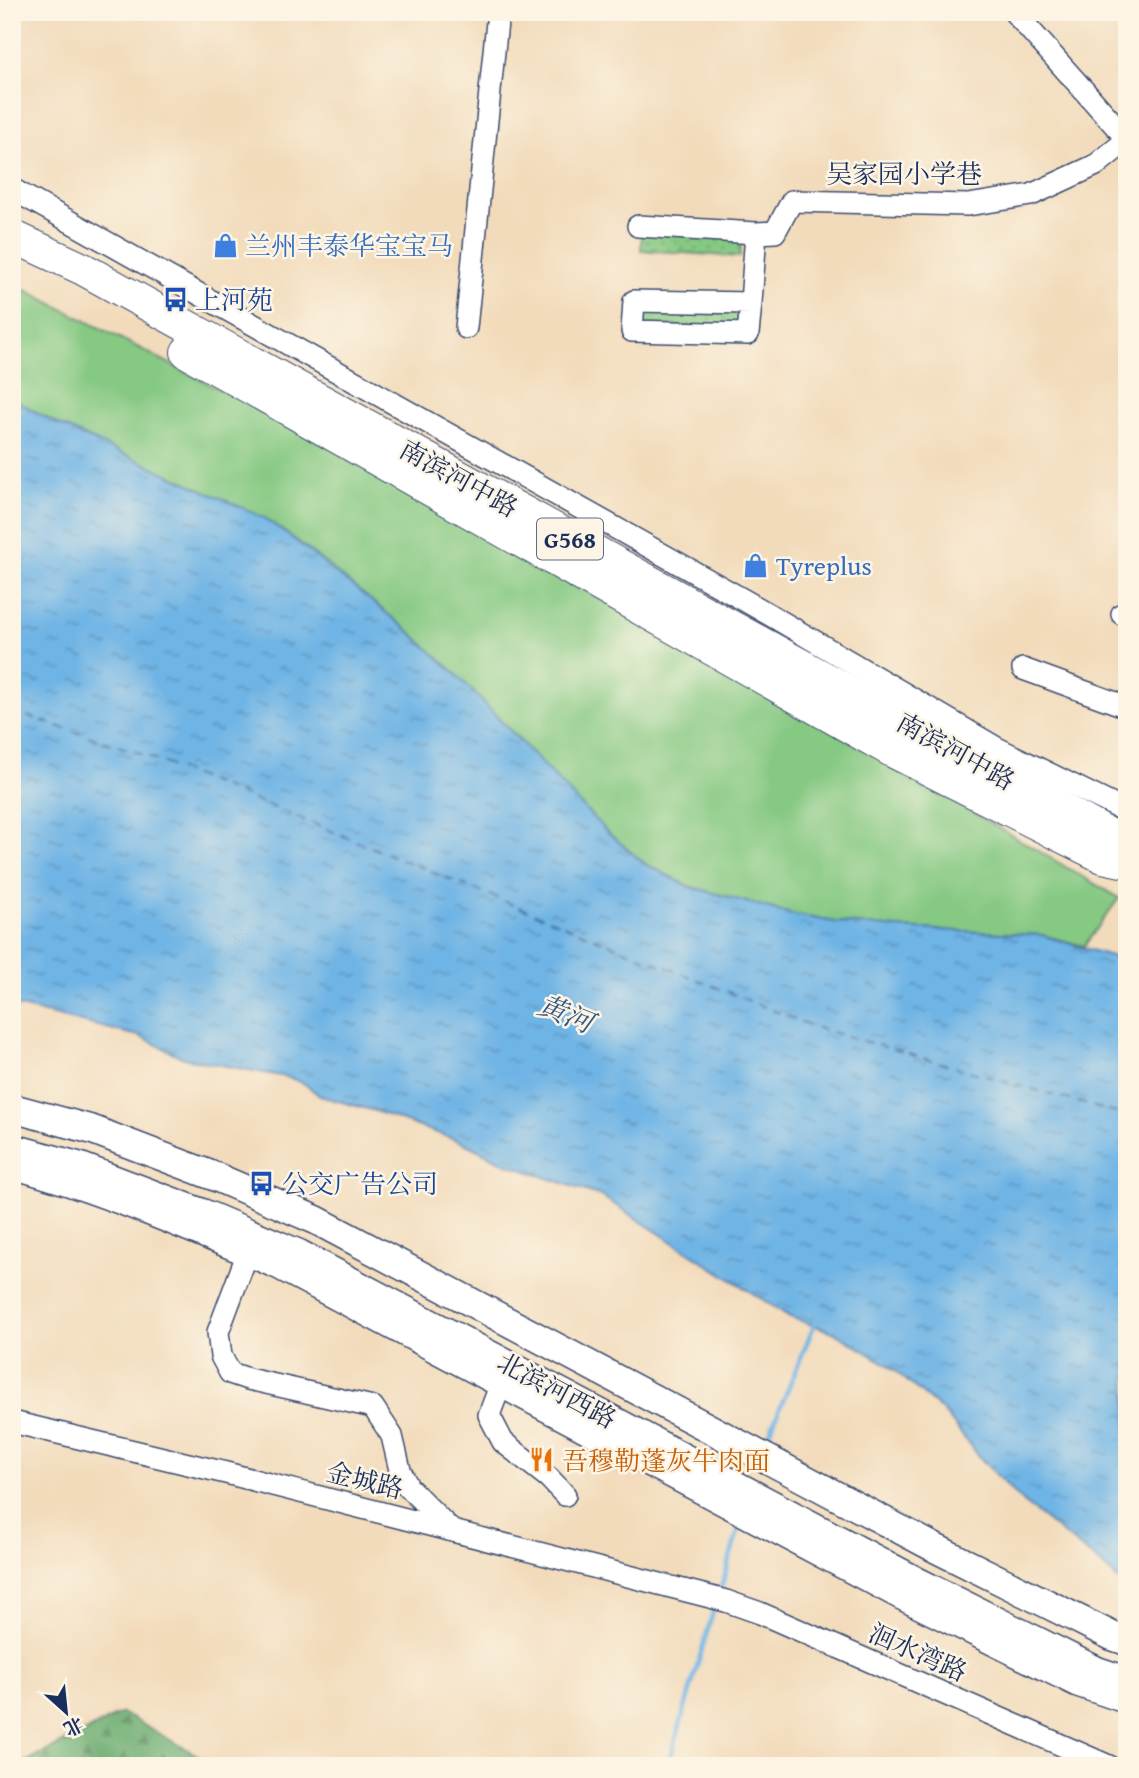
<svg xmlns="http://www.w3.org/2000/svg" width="1139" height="1778" viewBox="0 0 1139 1778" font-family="'Gentium Book Plus','Noto Serif SC',serif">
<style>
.grass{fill:url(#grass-dots);stroke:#507c70;stroke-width:2}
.forest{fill:url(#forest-firs);stroke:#446e68;stroke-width:2}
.park{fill:#86c983;stroke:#507c70;stroke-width:2}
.water{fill:url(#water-ripples);stroke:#4472a2;stroke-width:2}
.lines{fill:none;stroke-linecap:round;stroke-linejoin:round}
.stream{stroke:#6eb4e5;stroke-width:4.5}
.ferry{stroke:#345786;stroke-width:2;stroke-dasharray:9 7;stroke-linecap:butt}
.minor-casing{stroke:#3b496c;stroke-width:24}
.major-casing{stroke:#3b496c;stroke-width:31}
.highway-casing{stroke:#3b496c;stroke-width:34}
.minor{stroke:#fff;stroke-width:21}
.major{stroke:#fff;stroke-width:28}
.highway{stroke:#fff;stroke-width:32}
.labels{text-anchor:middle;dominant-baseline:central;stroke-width:5;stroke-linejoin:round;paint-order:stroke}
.shield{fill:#fcf5e5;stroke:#5e6a86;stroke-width:2}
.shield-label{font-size:24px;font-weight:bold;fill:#1b2f5e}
.street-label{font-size:26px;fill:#1b2f5e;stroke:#fcf5e5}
.shop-label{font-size:26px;fill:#366cbe;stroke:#fcf5e5;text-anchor:start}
.transit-label{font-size:26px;fill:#164399;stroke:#fcf5e5;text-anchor:start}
.food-label{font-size:26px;fill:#c56008;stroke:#fcf5e5;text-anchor:start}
.water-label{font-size:28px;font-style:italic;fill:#345786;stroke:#fcf5e5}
</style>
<defs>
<pattern id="grass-dots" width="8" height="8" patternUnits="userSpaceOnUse" patternTransform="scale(1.75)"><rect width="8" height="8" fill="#86c983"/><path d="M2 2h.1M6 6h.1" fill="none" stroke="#6da46e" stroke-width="1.8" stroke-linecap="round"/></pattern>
<pattern id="forest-firs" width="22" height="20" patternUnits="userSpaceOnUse" patternTransform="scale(1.75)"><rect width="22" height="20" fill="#6cad71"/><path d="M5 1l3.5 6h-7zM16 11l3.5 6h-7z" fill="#588d60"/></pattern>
<pattern id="water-ripples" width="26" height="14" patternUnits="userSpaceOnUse" patternTransform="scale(1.75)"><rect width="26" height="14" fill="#6eb4e5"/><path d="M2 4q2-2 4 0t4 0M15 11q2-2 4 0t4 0" fill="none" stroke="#5a93bd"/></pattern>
</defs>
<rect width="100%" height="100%" fill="#fcf5e5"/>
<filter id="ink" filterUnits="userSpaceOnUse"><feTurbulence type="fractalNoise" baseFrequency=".0143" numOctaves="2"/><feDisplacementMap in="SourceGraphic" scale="14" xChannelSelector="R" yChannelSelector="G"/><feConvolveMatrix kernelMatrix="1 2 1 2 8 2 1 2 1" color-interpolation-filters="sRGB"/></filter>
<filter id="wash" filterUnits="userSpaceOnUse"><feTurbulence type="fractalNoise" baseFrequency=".00686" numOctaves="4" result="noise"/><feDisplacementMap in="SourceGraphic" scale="28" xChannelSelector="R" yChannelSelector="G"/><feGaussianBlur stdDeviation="1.57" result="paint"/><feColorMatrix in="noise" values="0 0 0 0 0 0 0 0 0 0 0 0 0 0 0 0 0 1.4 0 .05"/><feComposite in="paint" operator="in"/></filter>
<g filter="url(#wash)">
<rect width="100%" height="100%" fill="#f2dbbb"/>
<path class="grass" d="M 642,229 L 742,237 L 740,257 L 641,250 Z
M 642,304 L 741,309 L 740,330 L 640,325 Z"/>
<path class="forest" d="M 122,1713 L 217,1766 L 18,1766 Z"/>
<path class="park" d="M 12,283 L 309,435 L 778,699 L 1119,898 L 1084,946 L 1042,935 L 897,928 L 835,922 L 795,915 L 688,886 L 645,864 L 607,832 L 455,673 L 409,631 L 296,540 L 265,518 L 55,423 L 12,398 Z"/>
<path class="water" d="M 12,398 L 55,423 L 265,518 L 296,541 L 409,631 L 455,673 L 607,832 L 645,864 L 688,886 L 795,915 L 835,922 L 897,928 L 1042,935 L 1127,961 L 1127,1588 L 1094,1558 L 1024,1503 L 983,1461 L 942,1410 L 888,1365 L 833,1332 L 790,1317 L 601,1196 L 507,1164 L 462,1142 L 375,1111 L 320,1096 L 305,1084 L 291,1078 L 184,1058 L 139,1036 L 12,1005 Z"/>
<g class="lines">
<path class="stream" d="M 768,1437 L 816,1321
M 719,1594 L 741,1522
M 668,1766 L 715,1605"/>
<path class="ferry" d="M 12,711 L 142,754 L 814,1027 L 1127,1116"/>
</g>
</g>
<g filter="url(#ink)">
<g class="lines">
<defs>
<path id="minor" d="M 1014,12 L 1127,139
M 12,189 L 758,608 L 997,748 L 1127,812
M 638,226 L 756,233
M 634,301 L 751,303 L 748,334 L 632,331 Z
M 751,303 L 756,233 L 775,232 L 792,201 L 968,205 L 1031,195 L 1096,165 L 1127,140
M 466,328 L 498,12
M 1122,614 L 1127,616
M 1023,669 L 1127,707
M 12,1168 C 103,1193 190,1231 277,1268 L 897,1597 L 1077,1686 L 1127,1703
M 251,1244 L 218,1332 L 221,1356 L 230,1373 L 248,1379 L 373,1407 L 392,1436 L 400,1470 L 408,1487 L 451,1530
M 500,1386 L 489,1415 L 503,1442 L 549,1478 L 565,1495
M 12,1422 L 226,1473 L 726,1601 L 760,1613 L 1109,1766"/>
<path id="major" d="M 12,1108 L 93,1130 L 216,1177 L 316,1220 L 937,1549 L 1112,1636 L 1127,1641
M 12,1148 L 81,1167 L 202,1213 L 299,1254 L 920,1583 L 1097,1671 L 1127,1681"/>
<path id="highway" d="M 12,236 L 83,269 L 1111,836 L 1127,840
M 187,352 L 892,751 L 1103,857 L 1127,862"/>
</defs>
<use href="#minor" class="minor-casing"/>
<use href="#major" class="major-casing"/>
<use href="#highway" class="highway-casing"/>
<use href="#minor" class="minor"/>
<use href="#major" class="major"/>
<use href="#highway" class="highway"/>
</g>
</g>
<defs>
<symbol id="shop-bare" viewBox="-9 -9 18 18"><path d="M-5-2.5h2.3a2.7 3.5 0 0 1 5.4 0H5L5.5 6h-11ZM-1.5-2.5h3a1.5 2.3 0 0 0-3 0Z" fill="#3f7fe0" stroke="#fcf5e5" stroke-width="2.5" paint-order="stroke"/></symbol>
<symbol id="bus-bare" viewBox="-9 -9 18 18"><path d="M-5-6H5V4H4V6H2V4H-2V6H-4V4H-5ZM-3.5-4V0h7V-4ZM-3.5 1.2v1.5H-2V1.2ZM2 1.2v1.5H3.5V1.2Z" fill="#1a4fb4" stroke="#fcf5e5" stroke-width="2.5" paint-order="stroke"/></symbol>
<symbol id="restaurant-bare" viewBox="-9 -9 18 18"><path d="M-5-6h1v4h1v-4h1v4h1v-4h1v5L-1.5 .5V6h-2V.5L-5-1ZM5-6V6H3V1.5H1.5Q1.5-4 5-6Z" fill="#e8710a" stroke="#fcf5e5" stroke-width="2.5" paint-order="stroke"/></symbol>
</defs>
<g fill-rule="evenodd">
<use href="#shop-bare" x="208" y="228" width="35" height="35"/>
<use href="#bus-bare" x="158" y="282" width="35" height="35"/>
<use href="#shop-bare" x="738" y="548" width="35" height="35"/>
<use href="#bus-bare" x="244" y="1166" width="35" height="35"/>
<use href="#restaurant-bare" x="524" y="1442" width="35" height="35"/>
</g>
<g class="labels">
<rect class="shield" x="537" y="518.5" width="66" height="41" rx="5"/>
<g class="shield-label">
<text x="570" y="539">G568</text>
</g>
<g class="street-label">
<text x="904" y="173">吴家园小学巷</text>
<text transform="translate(459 478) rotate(29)">南滨河中路</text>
<text transform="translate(956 751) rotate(29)">南滨河中路</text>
<text transform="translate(557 1390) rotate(28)">北滨河西路</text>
<text transform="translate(365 1480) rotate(14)">金城路</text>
<text transform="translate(918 1652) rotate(24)">洄水湾路</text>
</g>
<g class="shop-label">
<text x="245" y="245">兰州丰泰华宝宝马</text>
<text x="776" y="565">Tyreplus</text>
</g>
<g class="transit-label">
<text x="195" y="299">上河苑</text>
<text x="282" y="1183">公交广告公司</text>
</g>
<g class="food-label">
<text x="562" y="1460">吾穆勒蓬灰牛肉面</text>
</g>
<g class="water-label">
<text transform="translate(566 1013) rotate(22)">黄河</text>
</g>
</g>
<rect width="1139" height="1778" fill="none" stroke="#fcf5e5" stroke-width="42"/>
<g transform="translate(66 1712) rotate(153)" stroke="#fcf5e5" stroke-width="5" paint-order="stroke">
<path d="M0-5L12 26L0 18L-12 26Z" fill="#1b2f5e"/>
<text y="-10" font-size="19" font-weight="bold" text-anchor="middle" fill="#1b2f5e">北</text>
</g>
</svg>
